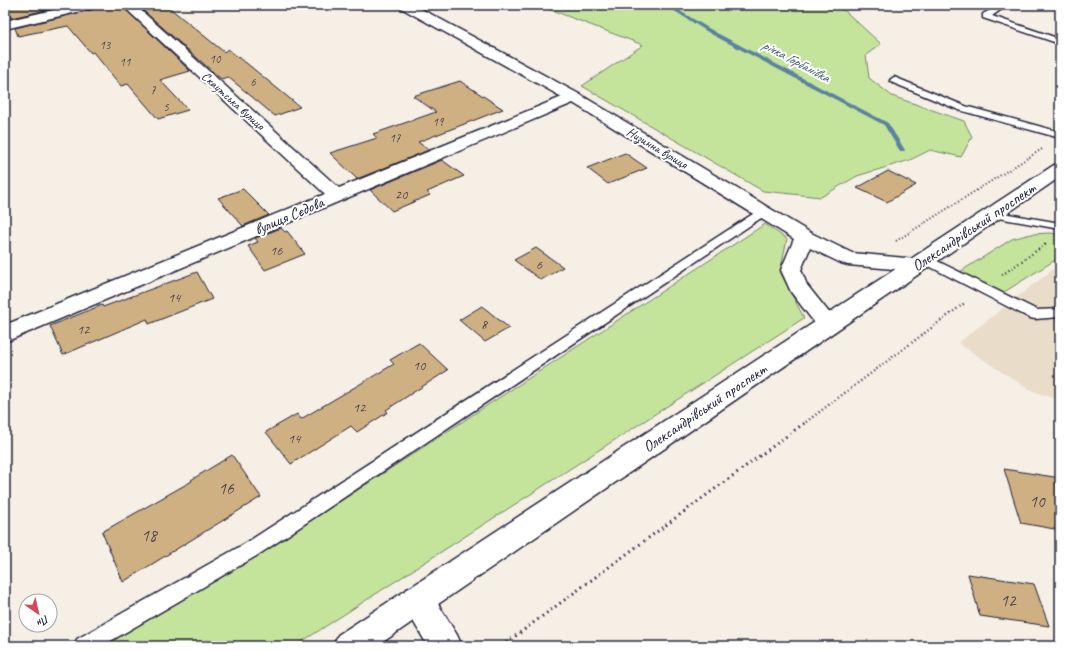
<svg xmlns="http://www.w3.org/2000/svg" width="1065" height="651" viewBox="0 0 1065 651" font-family="Caveat,sans-serif">
<style>
.built{fill:#e9dcc8}
.green{fill:#c4e49c;stroke:#73836c}
.lines{fill:none;stroke-linecap:round;stroke-linejoin:round}
.stream{fill:#5a839e;fill-rule:evenodd}
.building{fill:#ceb082;stroke:#22223b}
.lane-casing{stroke:#22223b;stroke-width:3}
.street-casing{stroke:#22223b;stroke-width:3}
.primary-casing{stroke:#22223b;stroke-width:3}
.path-far2{stroke:#22223b;stroke-width:2;stroke-dasharray:1 2.5;stroke-linecap:butt}
.path-far1{stroke:#22223b;stroke-width:2.5;stroke-dasharray:1 3;stroke-linecap:butt}
.path{stroke:#22223b;stroke-width:3;stroke-dasharray:1.5 4;stroke-linecap:butt}
.lane{fill:#fff;fill-rule:evenodd}
.street{fill:#fff;fill-rule:evenodd}
.primary{fill:#fff;fill-rule:evenodd}
.labels{text-anchor:middle;dominant-baseline:central;stroke-width:4;stroke-linejoin:round;paint-order:stroke}
.far-number-label{font-size:12px;fill:#4d464d}
.far-street-label{font-size:13px;fill:#22223b;stroke:#fff}
.far-water-label{font-size:14px;font-style:italic;fill:#435b75;stroke:#fff}
.number-label{font-size:14px;fill:#4d464d}
.street-label{font-size:16px;fill:#22223b;stroke:#fff}
.near-number-label{font-size:17px;fill:#4d464d}
</style>
<rect width="100%" height="100%" fill="#f5efe6"/>
<filter id="ink" filterUnits="userSpaceOnUse"><feTurbulence type="fractalNoise" baseFrequency=".025" numOctaves="2"/><feDisplacementMap in="SourceGraphic" scale="8" xChannelSelector="R" yChannelSelector="G"/><feConvolveMatrix kernelMatrix="1 2 1 2 8 2 1 2 1" color-interpolation-filters="sRGB"/></filter>
<g filter="url(#ink)">
<path class="built" d="M 1060,264 L 1060,401 L 1028,389 L 958,343 Z"/>
<path class="green" d="M 538,5 L 829,5 L 845,11 L 881,44 L 866,55 L 869,78 L 892,96 L 964,121 L 972,137 L 961,157 L 930,150 L 910,160 L 857,176 L 821,197 L 763,191 L 582,86 L 643,45 Z
M 765,224 L 787,239 L 780,272 L 804,318 L 295,646 L 104,646 L 252,559 Z
M 1051,233 L 1060,235 L 1060,257 L 993,299 L 950,278 L 1012,239 L 1031,234 Z"/>
<g class="lines">
<path class="stream" d="M 665,5 L 670,5 L 715,32 L 888,123 L 905,150 L 904,151 L 900,151 L 884,125 L 711,34 Z"/>
</g>
<path class="building" d="M 6,5 L 68,5 L 11,18 Z
M 97,5 L 121,5 L 190,71 L 160,80 L 188,110 L 158,119 L 128,84 L 121,86 L 93,52 L 91,53 L 68,26 L 18,36 L 15,28 L 94,9 Z
M 137,5 L 166,5 L 224,52 L 228,49 L 244,62 L 245,62 L 300,107 L 275,116 L 228,77 L 221,79 Z
M 460,81 L 503,109 L 418,142 L 429,150 L 357,179 L 330,153 L 377,138 L 373,134 L 436,112 L 413,96 Z
M 625,153 L 647,168 L 608,184 L 587,168 Z
M 442,160 L 464,176 L 427,192 L 430,195 L 392,211 L 370,190 Z
M 888,171 L 916,185 L 887,202 L 857,188 Z
M 243,189 L 269,215 L 243,226 L 218,198 Z
M 281,228 L 285,232 L 287,231 L 305,254 L 265,270 L 248,246 L 258,242 L 255,238 Z
M 536,248 L 563,267 L 541,280 L 514,260 Z
M 197,272 L 212,299 L 149,324 L 147,319 L 63,355 L 50,326 L 102,305 L 103,307 Z
M 482,306 L 509,328 L 485,342 L 459,320 Z
M 419,343 L 448,370 L 386,410 L 388,412 L 357,432 L 351,426 L 291,464 L 266,432 L 297,414 L 301,419 L 394,364 L 390,360 Z
M 232,455 L 261,497 L 123,582 L 102,532 L 192,481 L 191,480 Z
M 1004,469 L 1060,478 L 1060,530 L 1021,523 Z
M 968,574 L 1034,584 L 1049,626 L 980,616 Z"/>
<g class="lines">
<defs>
<path id="lane" d="M 999,5 L 1007,5 L 992,16 L 1060,39 L 1060,44 L 983,18 L 983,14 Z
M 894,77 L 965,106 L 1060,132 L 1060,138 L 959,110 L 891,82 L 890,80 Z
M 763,209 L 767,210 L 768,212 L 767,214 L 258,555 L 102,646 L 74,646 L 77,639 L 246,543 L 759,210 Z
M 991,211 L 1060,223 L 1060,229 L 987,216 L 986,214 L 987,212 Z
M 925,255 L 1037,310 L 1060,309 L 1060,317 L 1035,319 L 1030,318 L 921,262 L 919,259 L 921,256 Z"/>
<path id="street" d="M 75,5 L 96,5 L 94,8 L 5,29 L 5,21 Z
M 122,5 L 135,5 L 339,188 L 562,97 L 401,8 L 399,5 L 414,5 L 579,94 L 811,233 L 852,253 L 916,259 L 923,260 L 926,265 L 923,270 L 916,271 L 848,265 L 841,263 L 810,248 L 801,270 L 807,285 L 839,325 L 836,330 L 828,333 L 820,330 L 791,292 L 781,270 L 794,239 L 573,103 L 5,342 L 5,325 L 325,194 Z
M 418,585 L 429,589 L 457,635 L 462,646 L 428,646 L 407,611 L 403,600 L 407,589 Z"/>
<path id="primary" d="M 1060,164 L 1060,177 L 377,646 L 333,646 L 338,635 L 1054,165 Z"/>
</defs>
<use href="#lane" class="lane-casing"/>
<use href="#street" class="street-casing"/>
<use href="#primary" class="primary-casing"/>
<path class="path-far2" d="M 896,241 L 1042,149
M 1045,245 L 1047,243"/>
<path class="path-far1" d="M 1002,275 L 1046,244
M 806,422 L 966,302"/>
<path class="path" d="M 502,646 L 807,421"/>
<use href="#lane" class="lane"/>
<use href="#street" class="street"/>
<use href="#primary" class="primary"/>
</g>
</g>
<g class="labels">
<g class="far-number-label">
<text x="105" y="45">13</text>
<text x="215" y="59">10</text>
<text x="125" y="62">11</text>
<text x="253" y="82">6</text>
<text x="153" y="90">7</text>
<text x="166" y="107">5</text>
<text x="438" y="122">19</text>
<text x="395" y="138">17</text>
</g>
<g class="far-street-label">
<text transform="translate(233 101) rotate(42)">Скаутська вулиця</text>
<text transform="translate(657 148) rotate(31)">Низинна вулиця</text>
</g>
<g class="far-water-label">
<text transform="translate(796 61) rotate(28)">річка Горбанівка</text>
</g>
<g class="number-label">
<text x="401" y="194">20</text>
<text x="276" y="250">16</text>
<text x="539" y="264">6</text>
<text x="174" y="297">14</text>
<text x="484" y="324">8</text>
<text x="83" y="329">12</text>
<text x="419" y="365">10</text>
<text x="359" y="407">12</text>
<text x="294" y="438">14</text>
</g>
<g class="street-label">
<text transform="translate(289 216) rotate(-23)">вулиця Сєдова</text>
<text transform="translate(974 227) rotate(-34)">Олександрівський проспект</text>
<text transform="translate(705 408) rotate(-34)">Олександрівський проспект</text>
</g>
<g class="near-number-label">
<text x="226" y="488">16</text>
<text x="1037" y="501">10</text>
<text x="149" y="535">18</text>
<text x="1008" y="600">12</text>
</g>
</g>
<rect width="1065" height="651" fill="none" stroke="#fff" stroke-width="20"/>
<rect x="10" y="10" width="1045" height="631" fill="none" stroke="#22223b" stroke-width="1.5" filter="url(#ink)"/>
<g transform="translate(38 613) rotate(146)"><circle r="19" fill="#ffffff" stroke="#a7a7b1"/>
<path d="M0-3L7 15L0 10L-7 15Z" fill="#d1495b"/>
<text y="-6" font-size="11" font-weight="bold" text-anchor="middle" fill="#22223b">Пн</text>
</g>
</svg>
